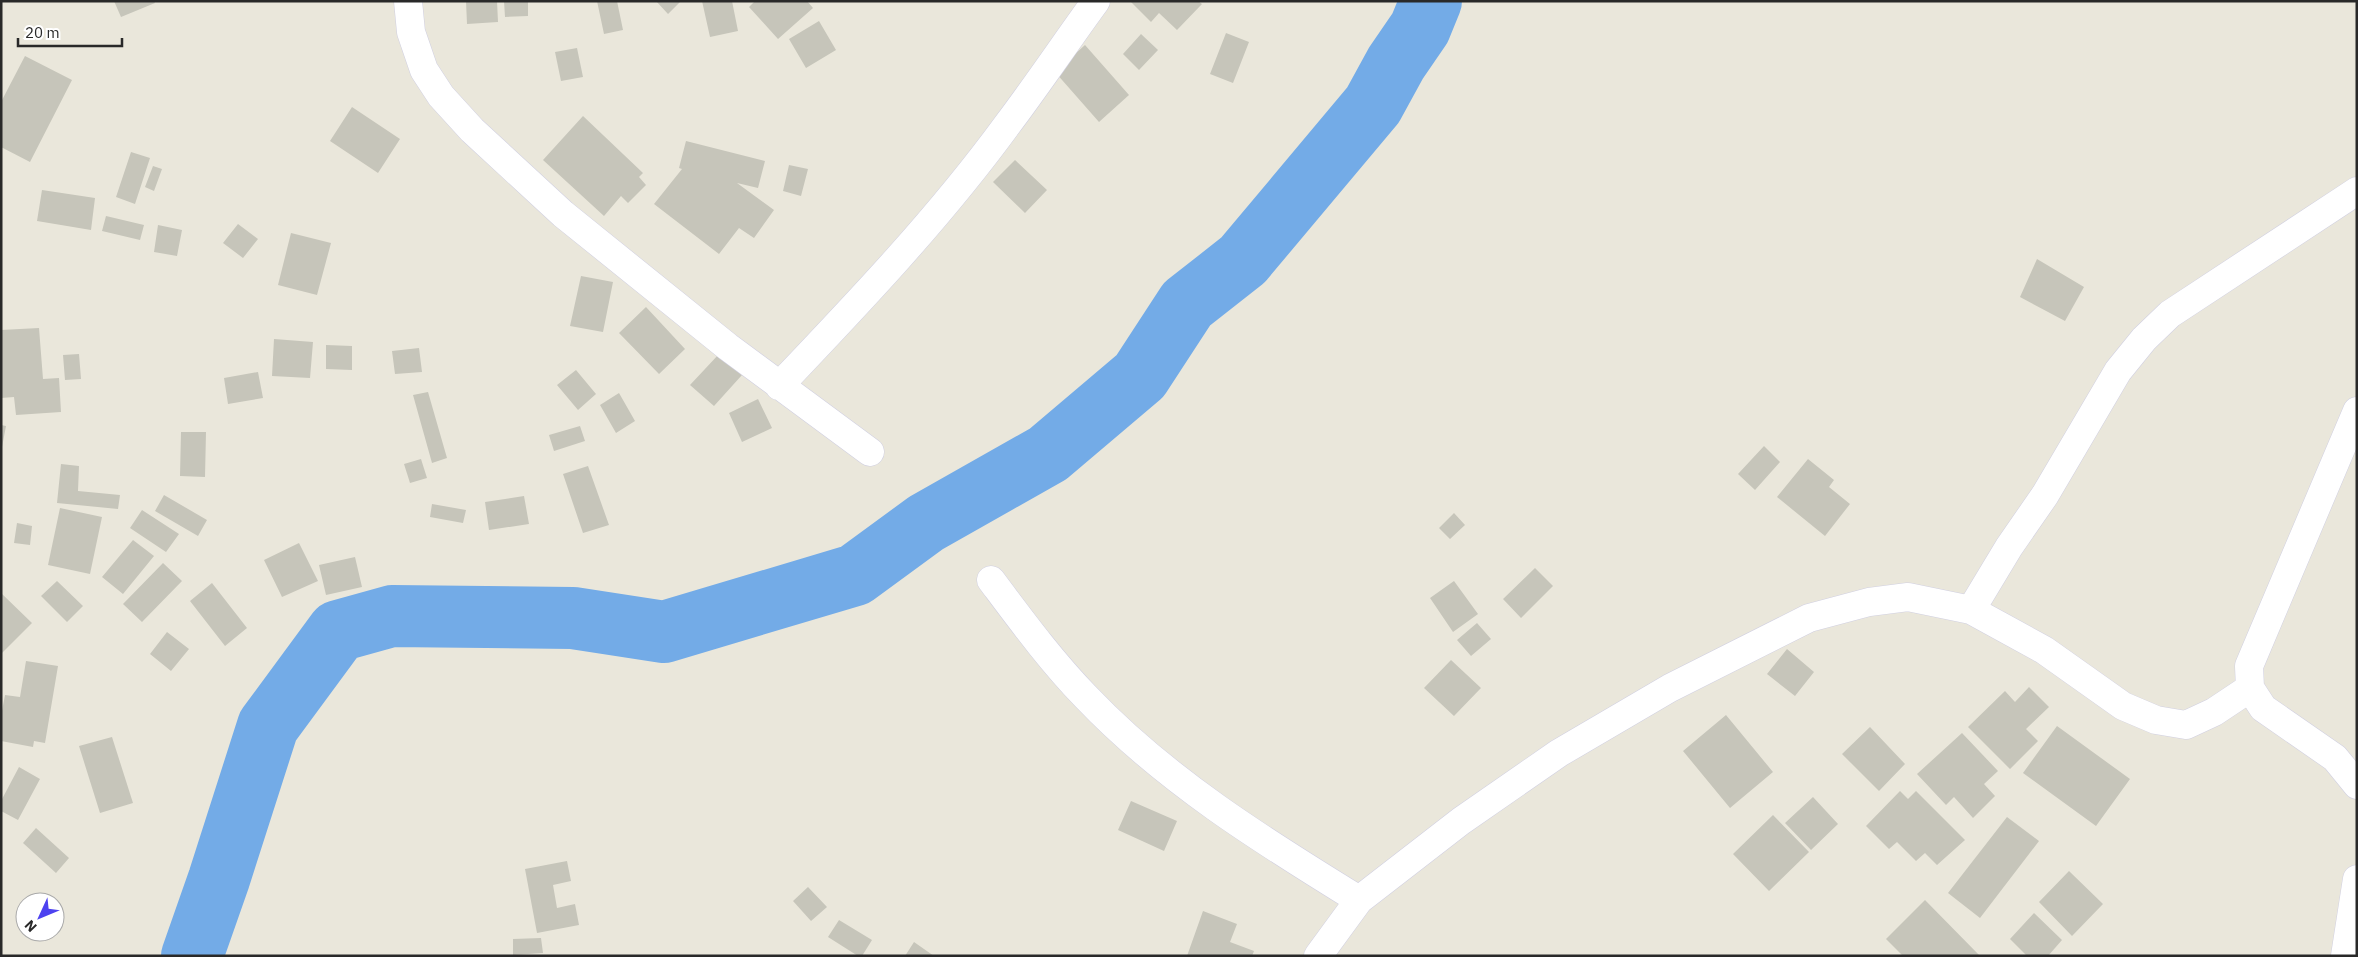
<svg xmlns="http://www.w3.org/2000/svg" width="2358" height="957" viewBox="0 0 2358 957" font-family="'IBM Plex Sans',sans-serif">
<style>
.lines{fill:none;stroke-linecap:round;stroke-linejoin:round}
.river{stroke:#73abe7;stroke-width:62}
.building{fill:#c6c5ba}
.minor-casing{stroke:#d1d0e1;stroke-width:29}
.minor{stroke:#fff;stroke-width:28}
</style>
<rect width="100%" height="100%" fill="#eae7db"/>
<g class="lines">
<path class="river" d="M 192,956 L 219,879 L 268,726 L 338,631 L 392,616 L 573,618 L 664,632 L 855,575 L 926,523 L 1048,454 L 1140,376 L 1187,304 L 1243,260 L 1373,105 L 1396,63 L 1420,28 L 1431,1"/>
</g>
<path class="building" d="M 114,1 L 154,1 L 155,3 L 121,17 Z
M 466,1 L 497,1 L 498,22 L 467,24 Z
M 504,1 L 528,1 L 528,16 L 505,17 Z
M 597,1 L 617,1 L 623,30 L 604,34 Z
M 656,1 L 681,1 L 668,14 Z
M 702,1 L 732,1 L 738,31 L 710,37 Z
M 755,1 L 807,1 L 813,8 L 778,39 L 749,7 Z
M 1130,1 L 1198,1 L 1202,4 L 1177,30 L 1159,13 L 1151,22 Z
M 819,21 L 836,50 L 806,68 L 789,39 Z
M 1226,33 L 1249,42 L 1233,83 L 1210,74 Z
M 1141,34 L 1158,50 L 1139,70 L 1123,54 Z
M 1085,45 L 1129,95 L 1099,122 L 1055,72 Z
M 577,48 L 583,77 L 561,81 L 555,52 Z
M 25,56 L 72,80 L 30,162 L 1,147 L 1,102 Z
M 352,107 L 400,139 L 378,173 L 330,141 Z
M 583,116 L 643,173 L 639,177 L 646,185 L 628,203 L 621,196 L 604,216 L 543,160 Z
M 686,141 L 765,161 L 758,188 L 737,183 L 774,210 L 754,238 L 739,228 L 719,254 L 654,204 L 682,169 L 679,168 Z
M 131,152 L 150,158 L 135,204 L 116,197 Z
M 1015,160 L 1047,190 L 1025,213 L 993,182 Z
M 789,165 L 808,169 L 801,196 L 783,191 Z
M 153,166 L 162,169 L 154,191 L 145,187 Z
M 42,190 L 95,198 L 91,230 L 37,221 Z
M 106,216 L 144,225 L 140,240 L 102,231 Z
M 238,224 L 258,239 L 243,258 L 223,243 Z
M 158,225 L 182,230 L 177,256 L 154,252 Z
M 291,233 L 331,243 L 317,295 L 278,285 Z
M 2037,259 L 2084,287 L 2065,321 L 2020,297 Z
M 581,276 L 613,282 L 603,332 L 570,326 Z
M 646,307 L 685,349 L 659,374 L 619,333 Z
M 39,328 L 43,379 L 59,378 L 61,412 L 16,415 L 14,397 L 1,398 L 1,330 Z
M 274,339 L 313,342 L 310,378 L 272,376 Z
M 326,345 L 352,346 L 352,370 L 326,369 Z
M 419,348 L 422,372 L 395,374 L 392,351 Z
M 79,354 L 81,379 L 65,380 L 63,355 Z
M 719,354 L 742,375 L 714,406 L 690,385 Z
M 576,370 L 596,394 L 578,410 L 557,385 Z
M 258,372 L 263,398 L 228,404 L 224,378 Z
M 428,392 L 447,458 L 432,463 L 413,395 Z
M 619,393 L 635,421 L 616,433 L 600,405 Z
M 758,399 L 772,428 L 742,442 L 729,413 Z
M 1,425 L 6,426 L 2,447 L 1,447 Z
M 580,426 L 585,441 L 554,451 L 549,435 Z
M 181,432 L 206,432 L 205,477 L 180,476 Z
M 1764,446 L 1780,462 L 1755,490 L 1738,474 Z
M 421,459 L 427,478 L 410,483 L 404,464 Z
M 1808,459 L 1834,480 L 1829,487 L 1850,504 L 1825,536 L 1777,497 Z
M 61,464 L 79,466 L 78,491 L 120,495 L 118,509 L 57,503 Z
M 588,466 L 609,525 L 583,533 L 563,474 Z
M 164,495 L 207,520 L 198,536 L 155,511 Z
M 524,496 L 529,524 L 489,530 L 485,502 Z
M 432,504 L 466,510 L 463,523 L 430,517 Z
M 60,508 L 102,517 L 90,574 L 48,565 Z
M 142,510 L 179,534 L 166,552 L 130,528 Z
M 1454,513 L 1465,525 L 1450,539 L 1439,528 Z
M 17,523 L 32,526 L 30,545 L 14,543 Z
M 133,540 L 154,556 L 123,594 L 102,577 Z
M 299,543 L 318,581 L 282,597 L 264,560 Z
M 355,557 L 362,587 L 326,595 L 319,565 Z
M 163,563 L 182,581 L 142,622 L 123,604 Z
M 1535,568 L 1553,586 L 1521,618 L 1503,599 Z
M 57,581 L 83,606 L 67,622 L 41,596 Z
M 1454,581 L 1478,614 L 1453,632 L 1430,598 Z
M 212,583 L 247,628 L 225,646 L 190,601 Z
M 1,593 L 32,623 L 1,654 Z
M 1477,623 L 1491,639 L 1471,656 L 1457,640 Z
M 167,632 L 189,649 L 171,671 L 150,654 Z
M 1787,649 L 1814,672 L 1795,696 L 1767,674 Z
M 1451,660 L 1481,688 L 1454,716 L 1424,688 Z
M 26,661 L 58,666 L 45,743 L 34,741 L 33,747 L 1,741 L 1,716 L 5,695 L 20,697 Z
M 2029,687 L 2049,707 L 2026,729 L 2038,741 L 2010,769 L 1968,727 L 2005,691 L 2015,702 Z
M 1726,715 L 1773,772 L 1730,808 L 1683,751 Z
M 2057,726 L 2130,779 L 2096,826 L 2023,773 Z
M 1870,727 L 1905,764 L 1879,791 L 1842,754 Z
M 1962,733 L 1998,771 L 1984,784 L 1995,796 L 1973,818 L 1954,797 L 1946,805 L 1917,774 Z
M 112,737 L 133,803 L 100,813 L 79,746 Z
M 19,767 L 40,779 L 18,820 L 1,811 L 1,801 Z
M 1900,791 L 1908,799 L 1916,791 L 1965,840 L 1937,865 L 1925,853 L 1916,861 L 1897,842 L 1889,849 L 1866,826 Z
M 1813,797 L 1838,824 L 1811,850 L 1785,823 Z
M 1131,801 L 1177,821 L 1164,851 L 1118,830 Z
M 1773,815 L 1809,852 L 1769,891 L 1733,854 Z
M 2007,817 L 2039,841 L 1980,918 L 1948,893 Z
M 36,828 L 69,858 L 56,873 L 23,843 Z
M 567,861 L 571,881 L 553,885 L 557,908 L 575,904 L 579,925 L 537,933 L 525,869 Z
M 2069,871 L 2103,904 L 2072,936 L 2039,902 Z
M 808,887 L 827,907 L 811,921 L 793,901 Z
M 1925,900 L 1980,956 L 1903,956 L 1886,939 Z
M 1203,911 L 1237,924 L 1230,942 L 1254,951 L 1252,956 L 1187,956 Z
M 2034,913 L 2062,940 L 2048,956 L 2027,956 L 2010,939 Z
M 839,920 L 872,940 L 862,956 L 858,956 L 828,937 Z
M 541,938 L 543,953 L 513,955 L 513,939 Z
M 914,942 L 934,956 L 905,956 Z"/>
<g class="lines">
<defs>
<path id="minor" d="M 408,1 L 411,32 L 424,70 L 441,96 L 472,130 L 563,214 L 728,347 L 870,452
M 779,386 C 859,302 939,218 1007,125 C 1038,84 1066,42 1096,1
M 2357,411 L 2249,666 L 2250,688 L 2263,708 L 2335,758 L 2357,785
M 991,580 C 1021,620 1051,661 1086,697 C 1165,780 1263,841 1359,900
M 1971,610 L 2009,547 L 2045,495 L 2118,371 L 2144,339 L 2170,314 L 2357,191
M 1318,956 L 1359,900 L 1461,821 L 1559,753 L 1670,688 L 1809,618 L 1869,602 L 1908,597 L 1971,610 L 2044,650 L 2123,706 L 2156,720 L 2186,725 L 2214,712 L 2250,688
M 2345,956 L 2357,879"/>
</defs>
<use href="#minor" class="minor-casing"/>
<use href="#minor" class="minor"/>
</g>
<rect width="2358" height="957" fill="none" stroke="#292929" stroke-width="5"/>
<g transform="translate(40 917) rotate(226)"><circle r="24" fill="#ffffff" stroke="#a9a9a9"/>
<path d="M0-4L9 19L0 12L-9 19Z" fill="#4d42f0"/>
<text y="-8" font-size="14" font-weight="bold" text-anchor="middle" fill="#292929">N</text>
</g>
<path d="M18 38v8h104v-8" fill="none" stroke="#292929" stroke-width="2.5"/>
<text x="25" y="38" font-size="15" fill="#292929" stroke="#ffffff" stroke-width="4" paint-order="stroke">20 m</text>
</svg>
